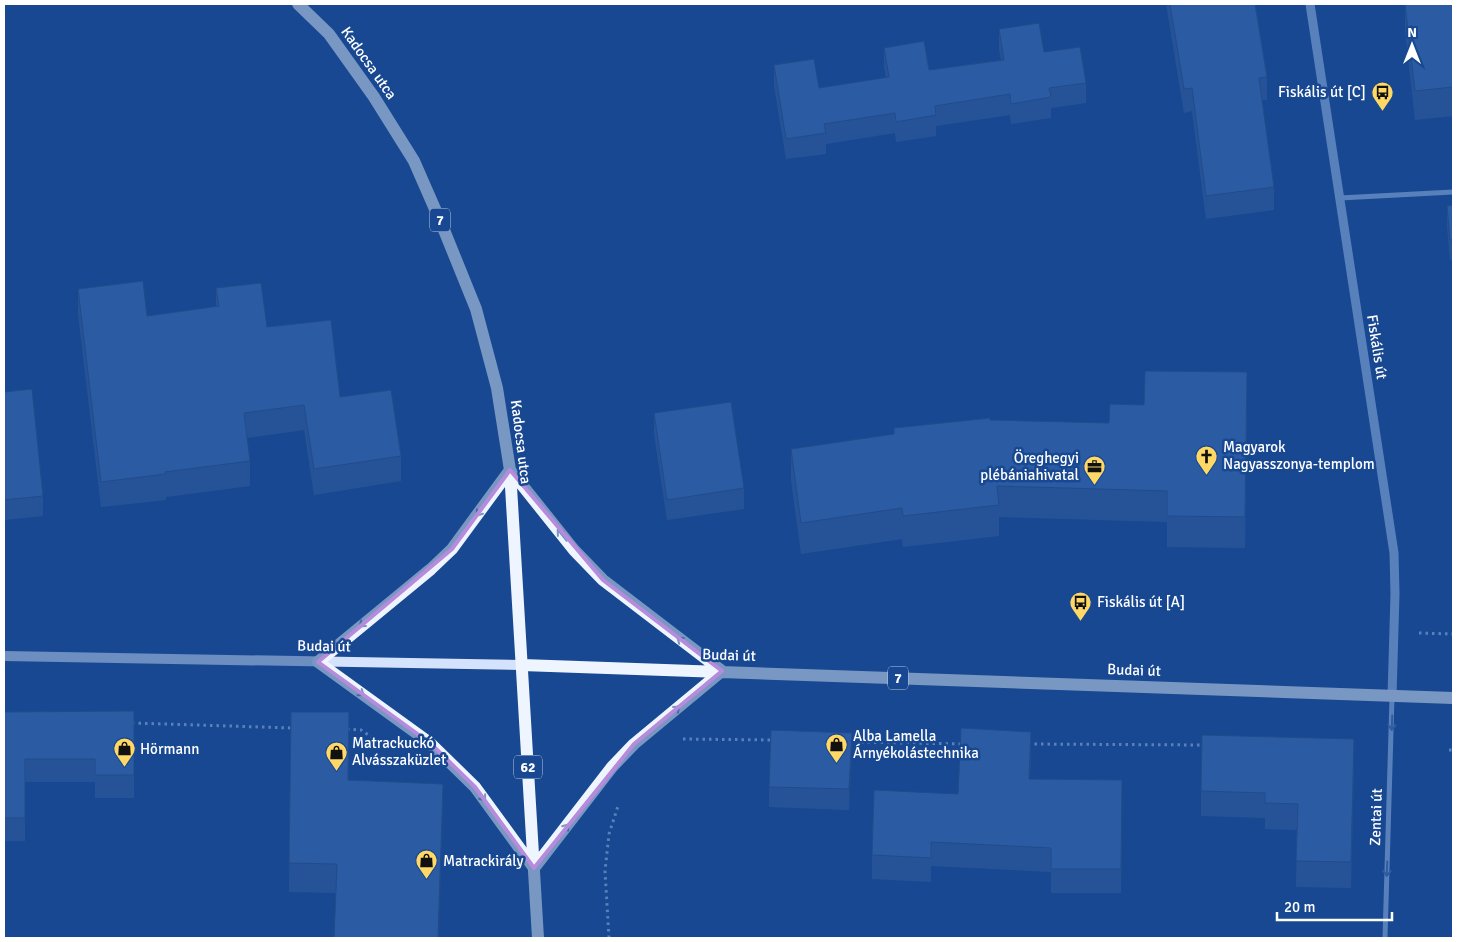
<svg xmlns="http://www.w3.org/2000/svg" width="1457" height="942" viewBox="0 0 1457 942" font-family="Signika,sans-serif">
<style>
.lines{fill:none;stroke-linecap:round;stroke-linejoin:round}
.path{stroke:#a7c5ef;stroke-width:3;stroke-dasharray:2.5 4;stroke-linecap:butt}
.minor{stroke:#a7c5ef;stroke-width:5}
.tertiary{stroke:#a7c5ef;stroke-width:9}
.secondary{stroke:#d4e3fb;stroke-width:10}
.primary{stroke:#eff5ff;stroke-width:12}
.wall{fill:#38619f}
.shaded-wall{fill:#2e4f82}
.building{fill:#4171b9;stroke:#2e4f82}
.oneway{stroke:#7996c2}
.oneway2{stroke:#4a74b2}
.marked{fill:none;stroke:#b68bdc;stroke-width:4;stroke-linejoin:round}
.labels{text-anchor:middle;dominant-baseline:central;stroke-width:5;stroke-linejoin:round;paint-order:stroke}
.shield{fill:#184891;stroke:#bac8de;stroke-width:1}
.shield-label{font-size:14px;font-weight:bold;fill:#fff}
.street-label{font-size:15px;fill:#fff;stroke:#184891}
.poi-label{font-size:15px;fill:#fff;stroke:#184891;text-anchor:start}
</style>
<rect width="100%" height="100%" fill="#184891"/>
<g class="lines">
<path class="path" d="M 1419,633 L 1453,634
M 132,723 L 293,728
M 347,729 L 361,730 L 373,738
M 683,739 L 774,740
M 848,742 L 964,744
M 1028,744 L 1204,745
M 1449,750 L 1453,750
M 609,938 L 605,871 L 609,834 L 618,806"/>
<path class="minor" d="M 1340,198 L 1453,192
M 1385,938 L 1392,697"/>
<path class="tertiary" d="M 1310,4 L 1394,553 L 1395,594 L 1392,696"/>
<path class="secondary" d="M 4,656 L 522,665"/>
<path class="primary" d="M 298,4 L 329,34 L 374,97 L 414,161 L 442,225 L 476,309 L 497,388 L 510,470 L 538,938
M 510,470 L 452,549 L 431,569 L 318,662 L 430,743 L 475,787 L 534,868
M 510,470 L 574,550 L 603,580 L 722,671
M 522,665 L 1453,698
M 534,868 L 612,767 L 634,744 L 722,671"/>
</g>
<path class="wall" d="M 1166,4 L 1255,4 L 1267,77 L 1267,100 L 1262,100 L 1274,187 L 1274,210 L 1206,219 L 1192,111 L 1184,113 Z
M 1405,4 L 1453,4 L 1453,116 L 1415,120 L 1405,31 Z
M 999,29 L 1044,52 L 1086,83 L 1086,103 L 1051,108 L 1051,118 L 1011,124 L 1010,115 L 936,126 L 936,136 L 896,142 L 895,133 L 826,144 L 826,154 L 786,159 L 774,86 L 774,65 L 819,88 L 886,78 L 884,68 L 884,48 L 929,70 L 1001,60 L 999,50 Z
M 1453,205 L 1453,260 L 1450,260 L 1447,226 L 1447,206 Z
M 216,288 L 267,327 L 401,456 L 401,481 L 314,495 L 304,430 L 247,438 L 250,461 L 250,486 L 166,497 L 166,500 L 101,507 L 78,314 L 78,289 L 147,316 L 216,307 Z
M 4,392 L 43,496 L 43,516 L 4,520 Z
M 1247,404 L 1245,548 L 1167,547 L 1167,522 L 999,517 L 999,536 L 903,547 L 902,539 L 801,554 L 791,480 L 791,449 L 894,434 L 894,428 L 990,420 L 1109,423 L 1144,405 Z
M 654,413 L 744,488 L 744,509 L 667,520 L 654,434 Z
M 134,711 L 134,798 L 95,798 L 95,782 L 25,782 L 25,841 L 4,841 L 4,712 Z
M 291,712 L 348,780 L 443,813 L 336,893 L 289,892 Z
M 852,753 L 849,810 L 769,807 L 769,787 Z
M 1031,755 L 1030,779 L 1122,780 L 1121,893 L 1051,893 L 1051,872 L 931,866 L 931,882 L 872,879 L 872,855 Z
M 1354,765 L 1351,888 L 1296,887 L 1297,830 L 1265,829 L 1265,818 L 1201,816 L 1201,791 Z"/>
<path class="shaded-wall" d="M 1031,732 L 1031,755 L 1029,803 L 1029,779 Z
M 852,733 L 852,753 L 849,810 L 849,789 Z
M 1354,739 L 1354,765 L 1351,888 L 1351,862 Z
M 443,784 L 443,813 L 439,938 L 438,938 Z"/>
<path class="building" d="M 1170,4 L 1255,4 L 1267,77 L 1259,78 L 1274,187 L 1206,196 L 1192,88 L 1184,89 Z
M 1405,4 L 1453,4 L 1453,87 L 1415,91 Z
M 1039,23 L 1044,52 L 1080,47 L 1086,83 L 1049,88 L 1051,97 L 1011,104 L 1010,94 L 935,106 L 936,115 L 896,122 L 895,113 L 824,124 L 826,133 L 786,139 L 774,65 L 814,59 L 819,88 L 889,77 L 884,48 L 924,41 L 929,70 L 1004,60 L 999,29 Z
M 1453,205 L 1453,239 L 1450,240 L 1447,206 Z
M 143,281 L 147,316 L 219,306 L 216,288 L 261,283 L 267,327 L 331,320 L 340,397 L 391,390 L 401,456 L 314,469 L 304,405 L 244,413 L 250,461 L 165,472 L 166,474 L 101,482 L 78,289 Z
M 1145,371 L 1247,372 L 1245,517 L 1167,516 L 1167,491 L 997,486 L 999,505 L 903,516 L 902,508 L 801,523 L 791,449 L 894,434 L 894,428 L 990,418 L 990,420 L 1109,423 L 1110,404 L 1144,405 Z
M 32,389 L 43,496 L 4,500 L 4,392 Z
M 731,402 L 744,488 L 667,500 L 654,413 Z
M 134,711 L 134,775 L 95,775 L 95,759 L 25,759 L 25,818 L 4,818 L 4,712 Z
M 291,712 L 349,712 L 348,780 L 443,784 L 438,938 L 334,938 L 337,864 L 289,863 Z
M 961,728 L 1031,732 L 1029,779 L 1122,780 L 1121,869 L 1051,869 L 1051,848 L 931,842 L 931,858 L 872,855 L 874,790 L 958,794 Z
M 771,730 L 852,733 L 849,789 L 769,787 Z
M 1202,735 L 1354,739 L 1351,862 L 1296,861 L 1298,804 L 1265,803 L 1265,793 L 1201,791 Z"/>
<defs><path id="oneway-shaft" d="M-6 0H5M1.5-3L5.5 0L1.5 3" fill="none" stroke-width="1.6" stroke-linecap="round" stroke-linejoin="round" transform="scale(1.25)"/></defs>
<g class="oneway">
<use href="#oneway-shaft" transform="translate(481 510) rotate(126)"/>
<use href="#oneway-shaft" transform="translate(562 535) rotate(-129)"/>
<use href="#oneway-shaft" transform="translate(365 622) rotate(140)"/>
<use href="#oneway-shaft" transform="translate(683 642) rotate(-143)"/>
<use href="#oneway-shaft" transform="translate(358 691) rotate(35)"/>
<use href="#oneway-shaft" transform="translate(674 711) rotate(-40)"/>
<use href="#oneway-shaft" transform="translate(481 795) rotate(54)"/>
<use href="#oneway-shaft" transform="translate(564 830) rotate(-52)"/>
</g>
<g class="oneway2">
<use href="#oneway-shaft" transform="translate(1392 723) rotate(92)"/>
<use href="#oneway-shaft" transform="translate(1387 869) rotate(92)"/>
</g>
<path d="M0 0H1457V942H0ZM 510,470 L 603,580 L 722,671 L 634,744 L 534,868 L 475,787 L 430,743 L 318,662 L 452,549 Z" fill="#184891" fill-opacity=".55" fill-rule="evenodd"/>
<path class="marked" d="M 510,470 L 603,580 L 722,671 L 634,744 L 534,868 L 475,787 L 430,743 L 318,662 L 452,549 Z"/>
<defs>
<symbol id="bus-pin" viewBox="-11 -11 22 30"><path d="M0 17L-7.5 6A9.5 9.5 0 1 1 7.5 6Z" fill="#ffd865" stroke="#184891"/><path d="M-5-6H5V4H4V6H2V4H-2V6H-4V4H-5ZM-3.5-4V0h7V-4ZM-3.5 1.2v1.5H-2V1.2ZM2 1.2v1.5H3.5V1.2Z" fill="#111"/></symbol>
<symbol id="church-pin" viewBox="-11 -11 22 30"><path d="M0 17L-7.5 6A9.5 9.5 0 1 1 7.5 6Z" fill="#ffd865" stroke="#184891"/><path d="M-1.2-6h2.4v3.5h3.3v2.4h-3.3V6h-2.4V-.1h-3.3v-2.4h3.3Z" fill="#111"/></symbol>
<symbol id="office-pin" viewBox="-11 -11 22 30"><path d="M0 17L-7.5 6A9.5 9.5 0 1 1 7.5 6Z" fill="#ffd865" stroke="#184891"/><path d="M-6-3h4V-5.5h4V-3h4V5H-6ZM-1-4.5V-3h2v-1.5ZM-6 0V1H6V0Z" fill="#111"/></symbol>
<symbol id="shop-pin" viewBox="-11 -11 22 30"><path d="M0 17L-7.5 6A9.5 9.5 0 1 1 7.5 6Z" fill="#ffd865" stroke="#184891"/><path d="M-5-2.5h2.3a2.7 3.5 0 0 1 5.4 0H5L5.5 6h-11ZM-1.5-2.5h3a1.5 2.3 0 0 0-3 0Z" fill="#111"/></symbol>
</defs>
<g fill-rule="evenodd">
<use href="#bus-pin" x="1370" y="80" width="25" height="34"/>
<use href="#church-pin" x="1194" y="444" width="25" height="34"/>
<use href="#office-pin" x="1082" y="454" width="25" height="34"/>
<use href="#bus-pin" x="1068" y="590" width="25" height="34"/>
<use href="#shop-pin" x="824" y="732" width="25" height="34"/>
<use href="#shop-pin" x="112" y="736" width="25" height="34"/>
<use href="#shop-pin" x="324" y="740" width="25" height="34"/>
<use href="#shop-pin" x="414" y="848" width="25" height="34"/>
</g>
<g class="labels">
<g class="shield">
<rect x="430" y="208.5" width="20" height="23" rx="4"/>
<rect x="888" y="666.5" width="20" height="23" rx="4"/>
<rect x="514" y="755.5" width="28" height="23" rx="4"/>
</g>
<g class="shield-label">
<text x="440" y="220">7</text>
<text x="898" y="678">7</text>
<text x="528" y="767">62</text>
</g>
<g class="street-label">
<text transform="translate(369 63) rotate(55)">Kadocsa utca</text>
<text transform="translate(1377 347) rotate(81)">Fiskális út</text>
<text transform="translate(521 442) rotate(83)">Kadocsa utca</text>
<text transform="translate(324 646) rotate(1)">Budai út</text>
<text transform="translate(729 655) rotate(2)">Budai út</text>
<text transform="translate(1134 670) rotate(2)">Budai út</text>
<text transform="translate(1376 817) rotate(-88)">Zentai út</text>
</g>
<g class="poi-label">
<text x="1366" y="92" text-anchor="end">Fiskális út [C]</text>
<text x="1223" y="447">Magyarok<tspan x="1223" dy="17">Nagyasszonya-templom</tspan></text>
<text x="1079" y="458" text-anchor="end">Öreghegyi<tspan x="1079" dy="17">plébániahivatal</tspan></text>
<text x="1097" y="602">Fiskális út [A]</text>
<text x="853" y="736">Alba Lamella<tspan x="853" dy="17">Árnyékolástechnika</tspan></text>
<text x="352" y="743">Matrackuckó<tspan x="352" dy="17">Alvásszaküzlet</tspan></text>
<text x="140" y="749">Hörmann</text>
<text x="443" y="861">Matrackirály</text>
</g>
</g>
<rect width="1457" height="942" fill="none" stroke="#ffffff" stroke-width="10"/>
<g transform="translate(1412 45)" stroke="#184891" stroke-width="4" paint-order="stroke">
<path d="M0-4L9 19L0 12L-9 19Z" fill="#ffffff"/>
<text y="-8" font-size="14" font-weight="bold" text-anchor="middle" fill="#ffffff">N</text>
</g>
<path d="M1277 912v8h115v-8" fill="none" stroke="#ffffff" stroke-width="2.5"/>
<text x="1284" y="912" font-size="15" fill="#ffffff" stroke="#184891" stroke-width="4" paint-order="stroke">20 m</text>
</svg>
